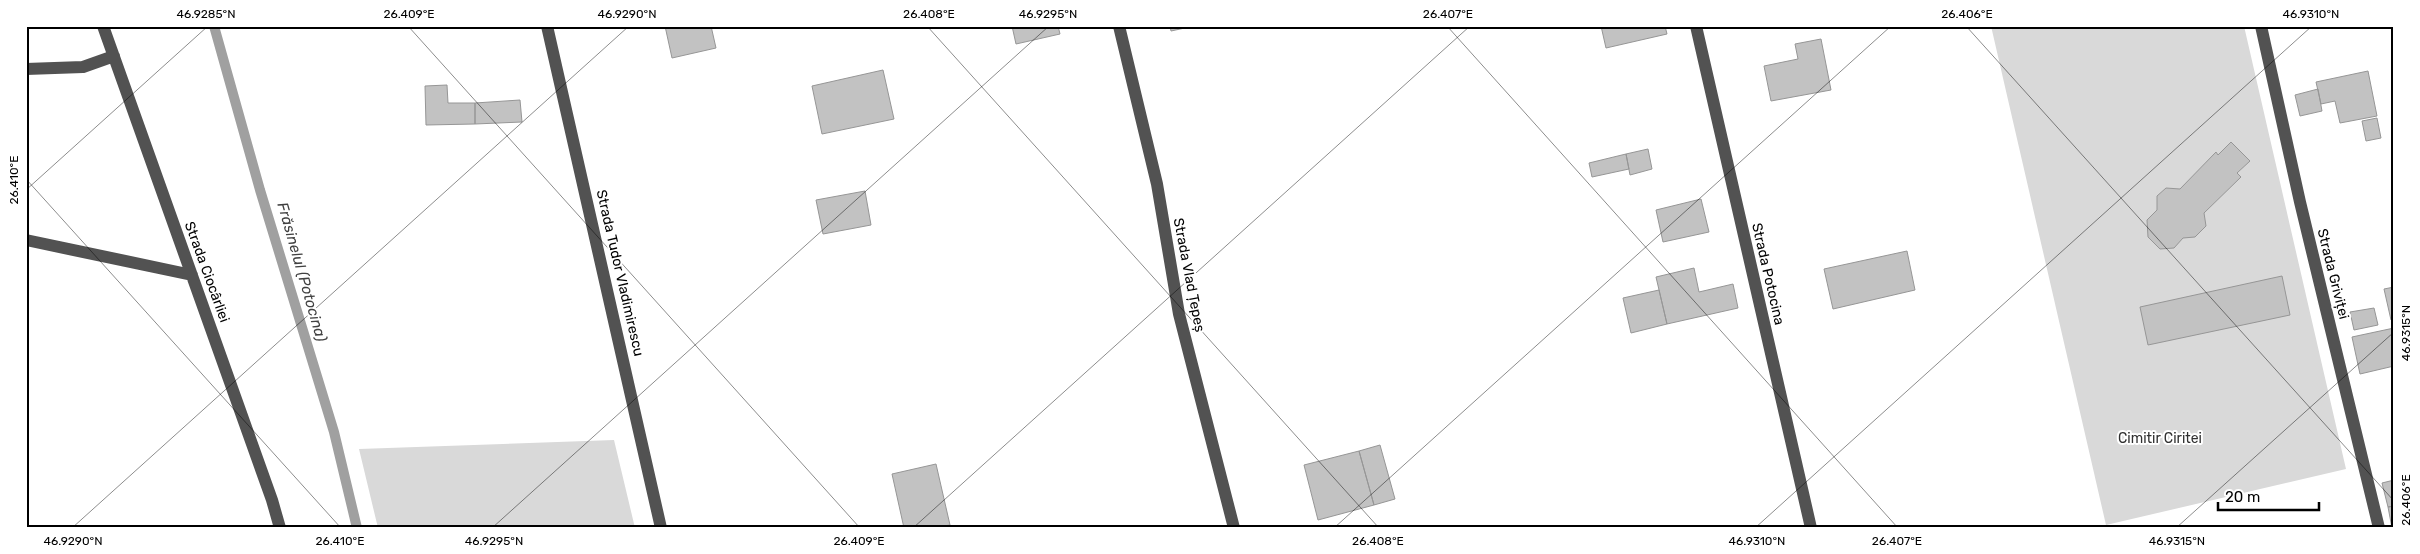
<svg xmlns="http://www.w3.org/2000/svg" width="2420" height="554" viewBox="0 0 2420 554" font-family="Rubik,sans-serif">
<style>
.green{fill:#d9d9d9}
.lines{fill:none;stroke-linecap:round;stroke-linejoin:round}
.stream{stroke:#a0a0a0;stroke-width:10}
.building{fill:#c2c2c2;stroke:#969696}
.minor{stroke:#525252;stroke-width:12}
.ticks{fill:none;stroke:#000;stroke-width:1;stroke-opacity:0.45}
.labels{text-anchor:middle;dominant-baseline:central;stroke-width:4;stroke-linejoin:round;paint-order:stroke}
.street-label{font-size:14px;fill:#000;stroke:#fff}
.park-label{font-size:14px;fill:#303030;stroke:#fff}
.water-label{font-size:15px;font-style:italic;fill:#414141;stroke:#fff}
.neatline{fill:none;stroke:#000;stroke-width:2}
.ticks-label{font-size:12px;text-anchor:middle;fill:#000}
</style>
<rect width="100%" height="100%" fill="#fff"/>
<path class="green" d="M 1991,26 L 2244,26 L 2346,469 L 2106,525 Z
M 614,440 L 635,528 L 378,528 L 359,449 Z"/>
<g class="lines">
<path class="stream" d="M 214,26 L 260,190 L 334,432 L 357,528"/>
</g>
<path class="building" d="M 665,26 L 711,26 L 716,48 L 672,58 Z
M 1012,26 L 1058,26 L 1060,34 L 1016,44 Z
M 1170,26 L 1194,26 L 1171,31 Z
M 1601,26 L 1665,26 L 1667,34 L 1606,48 Z
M 1821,39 L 1831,90 L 1771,101 L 1764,66 L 1798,59 L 1795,44 Z
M 883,70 L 894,119 L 822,134 L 812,86 Z
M 2368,71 L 2377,116 L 2340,123 L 2335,101 L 2321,104 L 2316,82 Z
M 447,85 L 448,103 L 475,103 L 475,124 L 426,125 L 425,86 Z
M 2318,89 L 2322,111 L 2300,116 L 2295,95 Z
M 520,100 L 522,122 L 475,124 L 475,103 Z
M 2377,118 L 2381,138 L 2366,141 L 2362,121 Z
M 2231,142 L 2250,161 L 2237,173 L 2241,177 L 2204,213 L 2206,226 L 2195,237 L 2183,238 L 2174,248 L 2160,249 L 2148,237 L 2147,220 L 2157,210 L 2157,196 L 2166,188 L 2180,189 L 2216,152 L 2218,155 Z
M 1648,149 L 1652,169 L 1630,175 L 1626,154 Z
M 1626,154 L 1629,169 L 1592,177 L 1589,163 Z
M 865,191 L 871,225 L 823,234 L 816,200 Z
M 1701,199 L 1709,232 L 1663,242 L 1656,210 Z
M 1907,251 L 1915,290 L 1833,309 L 1824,269 Z
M 1694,268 L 1699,292 L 1733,284 L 1738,308 L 1667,324 L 1656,277 Z
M 2282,276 L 2290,315 L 2148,345 L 2140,307 Z
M 2394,287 L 2394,319 L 2391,320 L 2384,289 Z
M 1659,290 L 1667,324 L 1631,333 L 1623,298 Z
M 2374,308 L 2378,325 L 2354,330 L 2350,312 Z
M 2394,328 L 2394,366 L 2360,374 L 2352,337 Z
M 1380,445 L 1395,499 L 1374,505 L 1359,451 Z
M 1359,451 L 1374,505 L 1318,520 L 1304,465 Z
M 936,464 L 950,525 L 931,528 L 904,528 L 892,474 Z
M 2394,480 L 2394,506 L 2388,507 L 2382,483 Z
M 2394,506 L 2394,528 L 2392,528 L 2388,507 Z"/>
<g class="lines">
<path class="minor" d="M 103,26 L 272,500 L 280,528
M 547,26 L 661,528
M 1119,26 L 1157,184 L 1179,314 L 1234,528
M 1696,26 L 1811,528
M 2261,26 L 2300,202 L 2379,528
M 26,69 L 83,67 L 114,56
M 26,240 L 192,275"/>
</g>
<path class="ticks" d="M 408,26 L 860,528M 927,26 L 1379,528M 1447,26 L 1898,528M 1966,26 L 2394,501M 26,179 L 341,528M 26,190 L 208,26M 72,528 L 629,26M 492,528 L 1049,26M 913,528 L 1470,26M 1334,528 L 1891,26M 1755,528 L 2312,26M 2176,528 L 2394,332"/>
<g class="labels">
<g class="street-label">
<text transform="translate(207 272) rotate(70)">Strada Ciocârliei</text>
<text transform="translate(620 273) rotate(77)">Strada Tudor Vladimirescu</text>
<text transform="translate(1768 274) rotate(77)">Strada Potocina</text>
<text transform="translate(2333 274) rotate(76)">Strada Griviței</text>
<text transform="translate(1189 275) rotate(79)">Strada Vlad Țepeș</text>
</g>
<g class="park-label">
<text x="2160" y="438">Cimitir Ciritei</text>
</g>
<g class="water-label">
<text transform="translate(302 272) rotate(74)">Frăsinelul (Potocina)</text>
</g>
</g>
<rect width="2420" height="554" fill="none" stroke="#ffffff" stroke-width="55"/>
<path d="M2218 502v8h101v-8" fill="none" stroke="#000000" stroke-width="2.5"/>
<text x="2225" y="502" font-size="15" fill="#000000" stroke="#ffffff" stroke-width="4" paint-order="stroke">20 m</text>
<rect x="28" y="28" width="2364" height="498" class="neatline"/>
<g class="ticks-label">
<text x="206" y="18">46.9285°N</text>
<text x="409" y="18">26.409°E</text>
<text x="627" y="18">46.9290°N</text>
<text x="929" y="18">26.408°E</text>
<text x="1048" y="18">46.9295°N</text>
<text x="1448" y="18">26.407°E</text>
<text x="1967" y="18">26.406°E</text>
<text x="2311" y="18">46.9310°N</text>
<text transform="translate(14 180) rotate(-90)" y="4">26.410°E</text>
<text transform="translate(2406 333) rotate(-90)" y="4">46.9315°N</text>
<text transform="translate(2406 500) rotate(-90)" y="4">26.406°E</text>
<text x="73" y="545">46.9290°N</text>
<text x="340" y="545">26.410°E</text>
<text x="494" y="545">46.9295°N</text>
<text x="859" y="545">26.409°E</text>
<text x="1378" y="545">26.408°E</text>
<text x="1757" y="545">46.9310°N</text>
<text x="1897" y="545">26.407°E</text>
<text x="2177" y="545">46.9315°N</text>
</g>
</svg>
